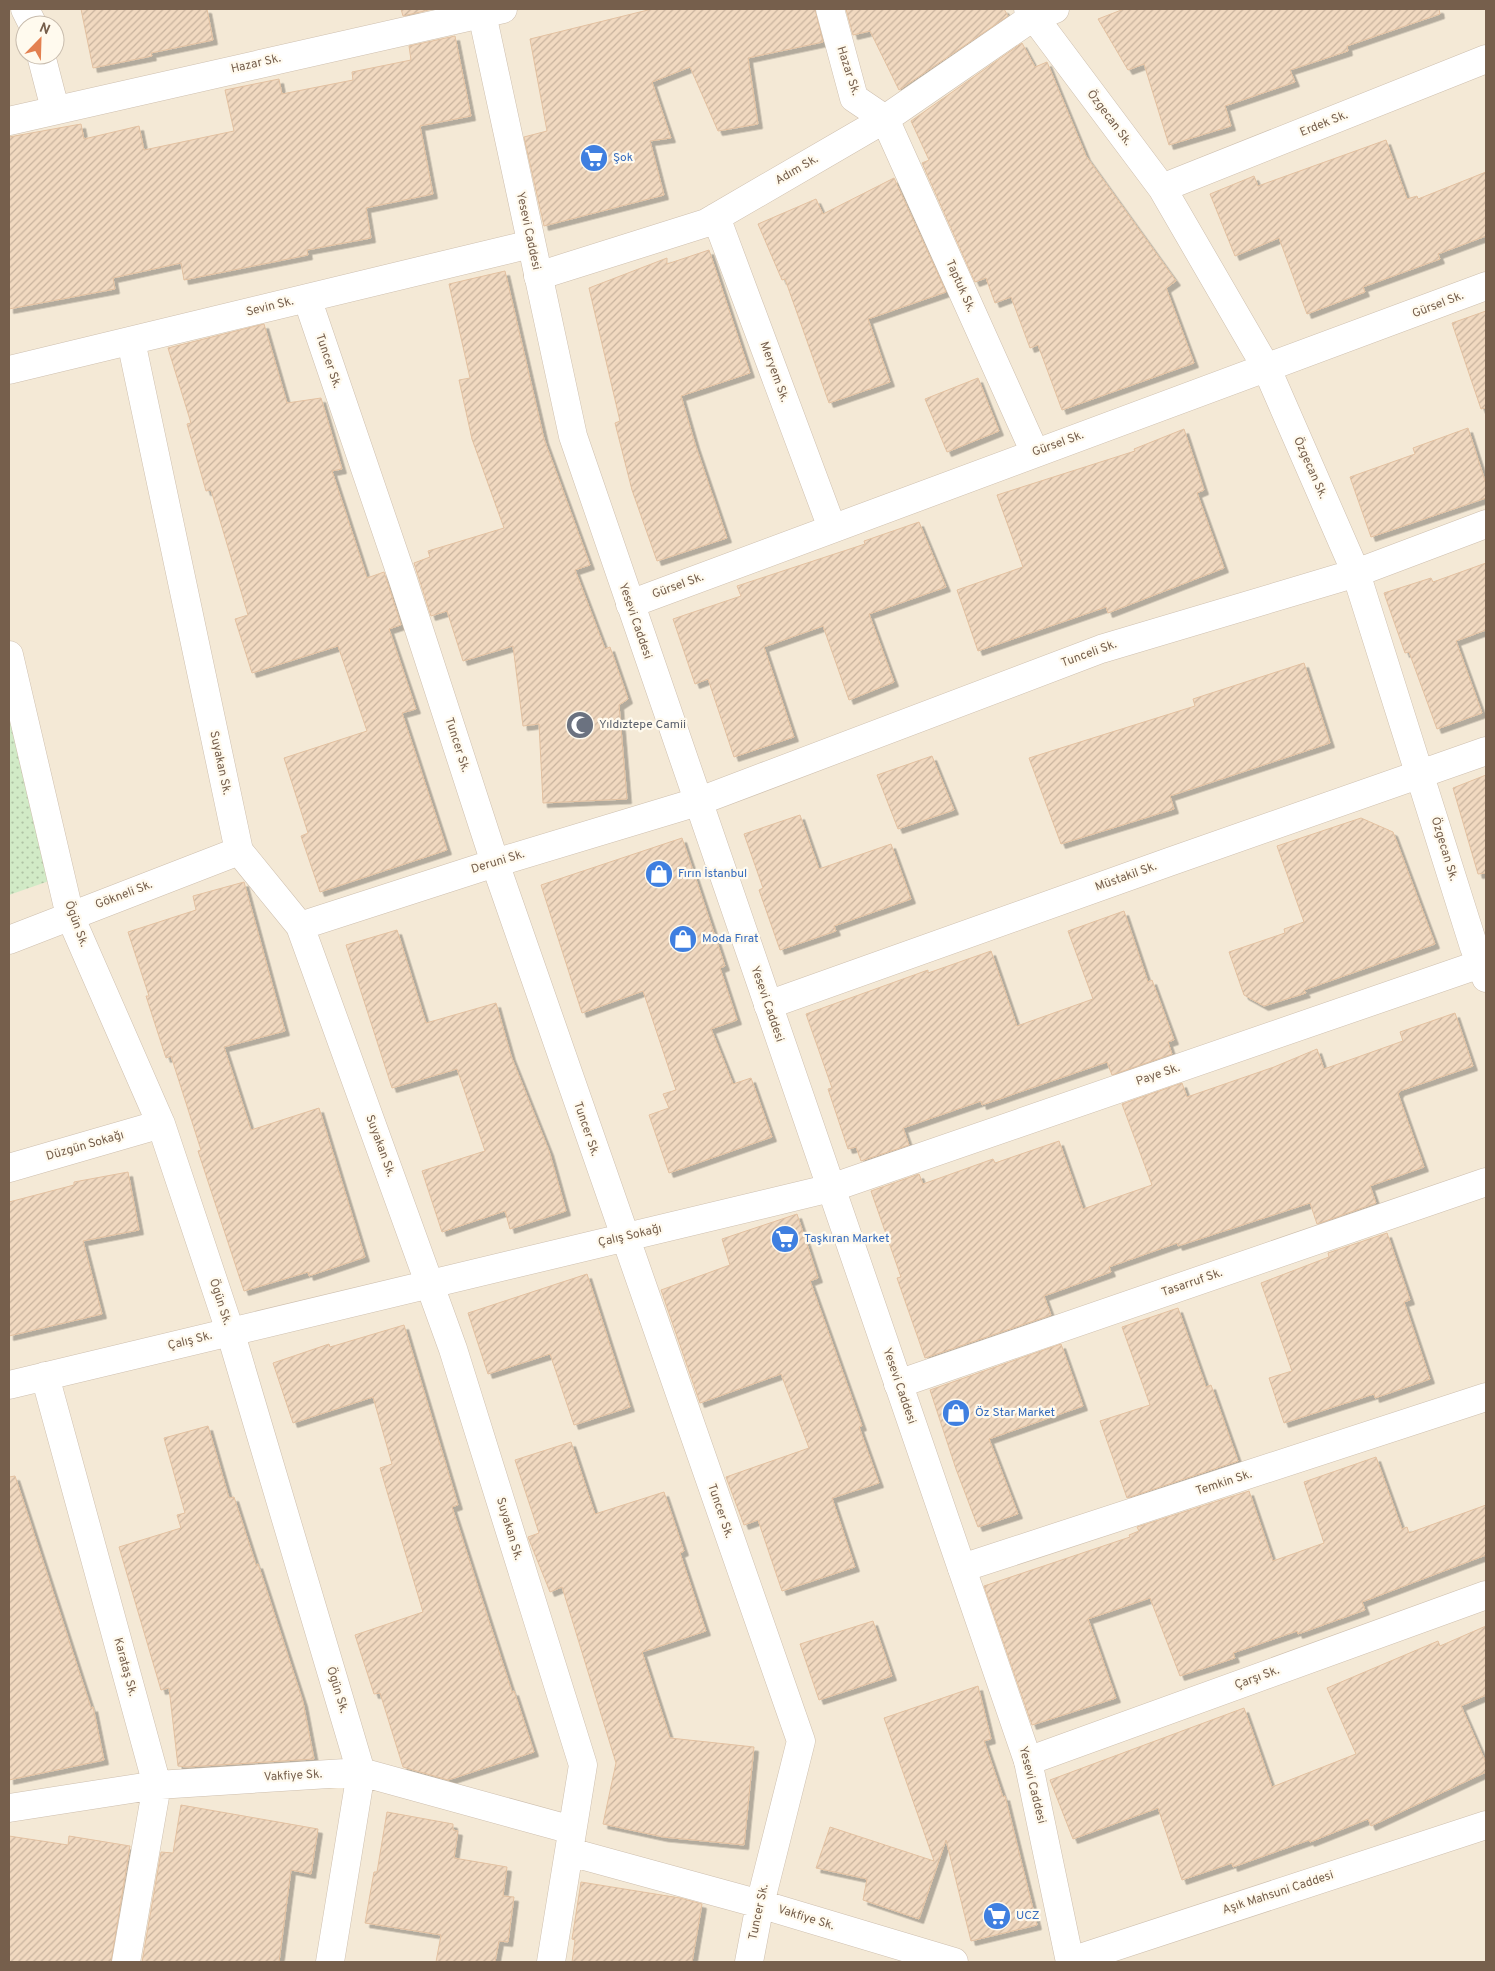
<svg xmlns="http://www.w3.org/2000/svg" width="1495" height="1971" viewBox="0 0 1495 1971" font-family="Overpass,sans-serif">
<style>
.residential{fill:#f4e9d6;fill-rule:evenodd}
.grass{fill:url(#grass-dots)}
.building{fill:url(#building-hatch);stroke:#e3c1a1;filter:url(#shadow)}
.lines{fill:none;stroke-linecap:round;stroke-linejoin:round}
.minor-casing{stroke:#cebfae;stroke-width:29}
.tertiary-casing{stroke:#cebfae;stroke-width:29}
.minor{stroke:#fff;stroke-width:28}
.tertiary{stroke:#fff;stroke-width:28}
.labels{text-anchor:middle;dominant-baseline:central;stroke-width:4.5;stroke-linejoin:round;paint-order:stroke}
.street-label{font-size:12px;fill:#765f4c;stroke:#fffaee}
.shop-label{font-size:12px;fill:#366cbe;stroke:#fffaee;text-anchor:start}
.worship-label{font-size:12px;fill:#5b616d;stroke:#fffaee;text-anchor:start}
</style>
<defs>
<pattern id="grass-dots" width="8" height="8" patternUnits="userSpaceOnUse" patternTransform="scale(1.25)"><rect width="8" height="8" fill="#d1eac6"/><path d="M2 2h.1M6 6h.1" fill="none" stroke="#aec1a3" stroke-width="1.8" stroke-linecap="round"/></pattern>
<pattern id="building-hatch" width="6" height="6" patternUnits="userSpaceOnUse" patternTransform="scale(1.25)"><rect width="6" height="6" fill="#f1d9c0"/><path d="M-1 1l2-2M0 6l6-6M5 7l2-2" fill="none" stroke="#c8b39e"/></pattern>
<filter id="shadow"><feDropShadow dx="4.5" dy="4.5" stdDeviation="0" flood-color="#0004"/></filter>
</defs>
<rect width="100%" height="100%" fill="#fcf6e8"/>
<path class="residential" d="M 9,9 L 1486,9 L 1486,1962 L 9,1962 ZM 25,25 L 55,25 L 55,55 L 25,55 Z"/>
<path class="grass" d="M 9,706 L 49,881 L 9,895 Z"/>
<path class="building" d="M 81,9 L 207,9 L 213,40 L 151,53 L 152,56 L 93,68 Z
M 401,9 L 433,9 L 403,16 Z
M 652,9 L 815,9 L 823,42 L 748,58 L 758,124 L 718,131 L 690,67 L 652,82 L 671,138 L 650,141 L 664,195 L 544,226 L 524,137 L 547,131 L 530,39 Z
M 846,9 L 1004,9 L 1008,16 L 899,90 L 870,31 L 853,35 Z
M 1124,9 L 1439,9 L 1440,14 L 1347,46 L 1348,51 L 1290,70 L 1295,82 L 1225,106 L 1231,126 L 1169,145 L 1144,64 L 1128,70 L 1098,19 Z
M 455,36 L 471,116 L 420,126 L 433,194 L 366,208 L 371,238 L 307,250 L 308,255 L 184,280 L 181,263 L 113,278 L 115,289 L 9,309 L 9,137 L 81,124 L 84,139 L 139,126 L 144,150 L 234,131 L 225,90 L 279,79 L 282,94 L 353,80 L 352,72 L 411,60 L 409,46 Z
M 1022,43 L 1035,67 L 1047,62 L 1086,156 L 1176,281 L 1166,288 L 1194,363 L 1062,410 L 1038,345 L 1030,348 L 1011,297 L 995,303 L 986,278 L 975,282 L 922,163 L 929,160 L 911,121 Z
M 1386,140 L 1407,199 L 1417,196 L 1418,199 L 1486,172 L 1486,236 L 1438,254 L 1440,259 L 1363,287 L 1365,292 L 1307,314 L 1279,238 L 1235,256 L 1210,194 L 1254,176 L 1258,186 Z
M 894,178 L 946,292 L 868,319 L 890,382 L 829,403 L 785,279 L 782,280 L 758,224 L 816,199 L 823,214 Z
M 709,250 L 750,373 L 681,396 L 695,444 L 727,538 L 657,561 L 632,490 L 615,423 L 620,421 L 589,288 L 667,258 L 667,264 Z
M 505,271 L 544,439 L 590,565 L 575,570 L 605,649 L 610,647 L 628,699 L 619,705 L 627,799 L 543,803 L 539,724 L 523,726 L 513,646 L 463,661 L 447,611 L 431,616 L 414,563 L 430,557 L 428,551 L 504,528 L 472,439 L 459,380 L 470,378 L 449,284 Z
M 1486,311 L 1486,408 L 1481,409 L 1452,323 Z
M 264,324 L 287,403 L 321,398 L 342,469 L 332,471 L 367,578 L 384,572 L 401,625 L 389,629 L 416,709 L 402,713 L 447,850 L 320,892 L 301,836 L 308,833 L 284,758 L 367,731 L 338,646 L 252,673 L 235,619 L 248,615 L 211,490 L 206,491 L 187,424 L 191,423 L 168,348 Z
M 978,378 L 999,431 L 947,452 L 925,399 Z
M 1468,428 L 1486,484 L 1486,498 L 1371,537 L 1350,477 L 1415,454 L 1413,448 Z
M 1184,429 L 1204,490 L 1197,493 L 1224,568 L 1108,613 L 1106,607 L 978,651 L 957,590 L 1023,567 L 997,495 L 1135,451 L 1134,449 Z
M 919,522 L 946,587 L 869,614 L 894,682 L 849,700 L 823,626 L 764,647 L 794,737 L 734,757 L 708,679 L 695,684 L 673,619 L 741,596 L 737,586 L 865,544 L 864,541 Z
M 1486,563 L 1486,630 L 1456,641 L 1482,713 L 1437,729 L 1409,652 L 1405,653 L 1384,593 L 1431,578 L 1433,582 Z
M 1304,663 L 1330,743 L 1170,796 L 1174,809 L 1061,844 L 1029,758 L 1195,706 L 1193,699 Z
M 932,756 L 954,810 L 898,829 L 877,775 Z
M 1486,775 L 1486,873 L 1478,874 L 1453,788 Z
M 800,815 L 819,869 L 891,844 L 911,899 L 834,926 L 836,931 L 780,950 L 759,890 L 763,888 L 744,834 Z
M 1361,818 L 1393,832 L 1435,944 L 1304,990 L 1306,993 L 1264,1006 L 1244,995 L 1229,952 L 1285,933 L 1284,929 L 1304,922 L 1277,846 Z
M 682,838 L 725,966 L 720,968 L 737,1020 L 711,1029 L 733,1084 L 751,1078 L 772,1137 L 669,1173 L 649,1115 L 669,1108 L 663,1094 L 676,1090 L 643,991 L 582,1013 L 541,885 Z
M 244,882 L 285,1031 L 224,1047 L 251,1130 L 319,1108 L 365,1257 L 309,1276 L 308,1272 L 244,1291 L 198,1151 L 201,1150 L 171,1056 L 166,1058 L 146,996 L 149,996 L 128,932 L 196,910 L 193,896 Z
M 1124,911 L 1148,982 L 1152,980 L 1174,1040 L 1168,1042 L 1172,1054 L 1112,1075 L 1107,1062 L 982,1105 L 981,1101 L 903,1128 L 909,1145 L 861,1161 L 856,1147 L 848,1149 L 828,1089 L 832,1088 L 806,1014 L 928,970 L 928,973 L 991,951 L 1017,1026 L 1093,999 L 1068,931 Z
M 397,930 L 426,1023 L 496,1003 L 511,1056 L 549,1151 L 566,1211 L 510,1229 L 505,1211 L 442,1232 L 422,1171 L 485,1151 L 457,1069 L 392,1088 L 346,945 Z
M 1455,1013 L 1473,1066 L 1400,1091 L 1398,1094 L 1424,1167 L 1370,1186 L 1376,1203 L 1317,1224 L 1310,1203 L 1178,1246 L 1177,1243 L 1109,1267 L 1111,1272 L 1044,1296 L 1051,1315 L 925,1358 L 897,1278 L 901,1277 L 871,1191 L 919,1174 L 923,1184 L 993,1159 L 995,1163 L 1059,1141 L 1083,1209 L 1152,1185 L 1122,1104 L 1182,1083 L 1187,1097 L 1274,1067 L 1317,1049 L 1324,1069 L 1403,1041 L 1400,1032 Z
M 128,1172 L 139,1230 L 83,1241 L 102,1314 L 9,1336 L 9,1202 L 74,1185 L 74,1182 Z
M 797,1214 L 818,1278 L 810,1281 L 862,1426 L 859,1427 L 879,1483 L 832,1498 L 855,1567 L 782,1591 L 758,1520 L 744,1525 L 726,1477 L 809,1448 L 781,1374 L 700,1403 L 661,1290 L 730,1265 L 722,1239 Z
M 1387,1233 L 1410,1300 L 1404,1302 L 1430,1379 L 1375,1398 L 1374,1394 L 1284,1423 L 1269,1378 L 1292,1371 L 1261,1283 L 1329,1257 L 1328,1253 Z
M 587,1274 L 630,1407 L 574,1425 L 550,1354 L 488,1374 L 468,1313 Z
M 1178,1308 L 1206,1387 L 1211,1385 L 1238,1461 L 1127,1498 L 1100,1421 L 1150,1405 L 1122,1327 Z
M 404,1325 L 458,1505 L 452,1507 L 512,1692 L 514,1691 L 534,1752 L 448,1780 L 403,1767 L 380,1693 L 374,1694 L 355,1635 L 423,1612 L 380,1468 L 392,1464 L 373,1397 L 293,1423 L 273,1363 L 329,1344 L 330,1347 Z
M 1061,1344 L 1083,1406 L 989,1439 L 1018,1514 L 978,1527 L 956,1469 L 930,1390 Z
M 208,1426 L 229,1498 L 234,1497 L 256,1565 L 258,1564 L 303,1702 L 314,1759 L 187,1767 L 178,1766 L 169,1688 L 161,1690 L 119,1547 L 181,1528 L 177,1515 L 185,1513 L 164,1438 Z
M 571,1442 L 595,1514 L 664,1492 L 684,1551 L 680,1553 L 706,1631 L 642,1652 L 670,1738 L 754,1747 L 744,1845 L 663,1837 L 603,1824 L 616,1763 L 562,1587 L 550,1592 L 528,1537 L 539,1533 L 515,1460 Z
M 1376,1457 L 1402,1529 L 1407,1527 L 1409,1533 L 1486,1505 L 1486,1555 L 1362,1602 L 1365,1610 L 1298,1634 L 1297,1631 L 1233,1653 L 1235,1658 L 1180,1676 L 1150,1598 L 1088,1619 L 1116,1698 L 1032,1725 L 984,1586 L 1130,1537 L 1129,1535 L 1139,1531 L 1137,1527 L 1249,1491 L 1273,1561 L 1324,1543 L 1304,1482 Z
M 15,1476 L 91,1708 L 93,1707 L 104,1760 L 9,1780 L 9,1477 Z
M 873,1621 L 892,1676 L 819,1700 L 800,1644 Z
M 1486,1626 L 1486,1695 L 1461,1706 L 1486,1763 L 1486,1772 L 1371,1826 L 1368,1819 L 1310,1842 L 1309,1840 L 1233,1867 L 1232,1863 L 1182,1880 L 1158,1808 L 1073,1839 L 1050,1780 L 1244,1708 L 1272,1787 L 1356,1754 L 1327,1688 L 1438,1641 L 1440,1646 Z
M 978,1686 L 991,1739 L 984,1741 L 1003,1797 L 1005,1796 L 1037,1925 L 971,1941 L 946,1840 L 919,1919 L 863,1900 L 867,1879 L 816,1868 L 830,1827 L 934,1861 L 884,1718 Z
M 181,1805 L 318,1829 L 311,1874 L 291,1870 L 279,1962 L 142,1962 L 161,1852 L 173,1853 Z
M 387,1812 L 453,1824 L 453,1830 L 458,1831 L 454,1858 L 507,1867 L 503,1896 L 514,1897 L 508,1942 L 499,1941 L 495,1962 L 436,1962 L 441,1935 L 365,1923 L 374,1872 L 377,1872 Z
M 9,1836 L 68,1845 L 69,1836 L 130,1846 L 111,1962 L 9,1962 Z
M 581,1882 L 680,1898 L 702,1904 L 692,1962 L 572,1962 L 575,1940 L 572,1939 Z"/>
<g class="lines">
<defs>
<path id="minor" d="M 25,9 L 33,25
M 830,9 L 854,98 L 885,119 L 1035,453
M 1028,9 L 1162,188 L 1267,369 L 1356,573 L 1474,947 L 1486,978
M 41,55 L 55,109
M 9,121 L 503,9
M 1162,188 L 1486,59
M 716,217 L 832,528
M 538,276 L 706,223 L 885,119 L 1033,17 L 1055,9
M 307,298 L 403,580 L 495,863 L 801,1741 L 760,1904 L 749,1962
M 131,341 L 239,851 L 300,926 L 453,1349 L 583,1765 L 551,1962
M 9,370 L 531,244
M 630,604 L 1486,286
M 9,655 L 70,916 L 161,1124 L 230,1331 L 361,1772 L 330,1962
M 300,926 L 495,863 L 697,802 L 1101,649 L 1356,573 L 1486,524
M 9,940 L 239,851
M 768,1005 L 1169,862 L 1486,751
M 9,1168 L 161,1124
M 45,1376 L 157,1785 L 126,1962
M 898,1384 L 1486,1182
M 9,1385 L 831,1188 L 1486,962
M 962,1568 L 1486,1397
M 1028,1761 L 1486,1595
M 9,1808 L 157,1785 L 361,1772 L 572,1830
M 570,1852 L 760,1904 L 954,1962
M 1071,1961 L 1486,1825"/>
<path id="tertiary" d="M 481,9 L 573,436 L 1028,1761 L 1070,1962"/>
</defs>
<use href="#minor" class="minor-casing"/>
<use href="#tertiary" class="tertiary-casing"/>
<use href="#minor" class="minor"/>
<use href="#tertiary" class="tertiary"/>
</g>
<defs>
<symbol id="supermarket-disc" viewBox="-11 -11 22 22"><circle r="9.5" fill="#3f7fe0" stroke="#fffaee"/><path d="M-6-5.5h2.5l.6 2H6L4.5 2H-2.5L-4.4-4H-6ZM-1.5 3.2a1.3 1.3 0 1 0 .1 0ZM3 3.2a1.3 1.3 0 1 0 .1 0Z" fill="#fff"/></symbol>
<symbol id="mosque-disc" viewBox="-11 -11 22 22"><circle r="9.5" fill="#6b7280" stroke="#fffaee"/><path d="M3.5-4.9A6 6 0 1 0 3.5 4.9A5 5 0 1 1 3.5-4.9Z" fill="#fff"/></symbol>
<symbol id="shop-disc" viewBox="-11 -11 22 22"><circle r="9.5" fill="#3f7fe0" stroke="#fffaee"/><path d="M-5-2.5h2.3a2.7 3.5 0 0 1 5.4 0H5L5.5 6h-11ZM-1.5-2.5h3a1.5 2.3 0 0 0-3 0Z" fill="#fff"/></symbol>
</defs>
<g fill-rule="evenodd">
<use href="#supermarket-disc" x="578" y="142" width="32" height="32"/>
<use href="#mosque-disc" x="564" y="709" width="32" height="32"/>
<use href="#shop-disc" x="643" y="858" width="32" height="32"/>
<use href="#shop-disc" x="667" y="923" width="32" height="32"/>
<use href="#supermarket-disc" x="769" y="1223" width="32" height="32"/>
<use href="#shop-disc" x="940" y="1397" width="32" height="32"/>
<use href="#supermarket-disc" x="981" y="1900" width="32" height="32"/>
</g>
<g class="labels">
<g class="street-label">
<text transform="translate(256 64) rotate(-13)">Hazar Sk.</text>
<text transform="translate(848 71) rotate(72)">Hazar Sk.</text>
<text transform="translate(1109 118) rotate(53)">Özgecan Sk.</text>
<text transform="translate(1324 124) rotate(-22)">Erdek Sk.</text>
<text transform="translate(797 170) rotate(-30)">Adım Sk.</text>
<text transform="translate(528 231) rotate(78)">Yesevi Caddesi</text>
<text transform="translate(960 286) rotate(66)">Taptuk Sk.</text>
<text transform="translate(1438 305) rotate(-21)">Gürsel Sk.</text>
<text transform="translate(270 307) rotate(-14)">Sevin Sk.</text>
<text transform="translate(328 361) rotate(71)">Tuncer Sk.</text>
<text transform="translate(774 372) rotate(70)">Meryem Sk.</text>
<text transform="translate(1058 444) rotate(-20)">Gürsel Sk.</text>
<text transform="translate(1310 468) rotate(66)">Özgecan Sk.</text>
<text transform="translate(678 586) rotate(-20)">Gürsel Sk.</text>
<text transform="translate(635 621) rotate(71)">Yesevi Caddesi</text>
<text transform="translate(1089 654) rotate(-20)">Tunceli Sk.</text>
<text transform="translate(457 745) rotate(72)">Tuncer Sk.</text>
<text transform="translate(220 763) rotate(78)">Suyakan Sk.</text>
<text transform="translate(1444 849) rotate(73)">Özgecan Sk.</text>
<text transform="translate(498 862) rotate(-17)">Deruni Sk.</text>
<text transform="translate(1126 877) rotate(-20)">Müstakil Sk.</text>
<text transform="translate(124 895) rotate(-21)">Gökneli Sk.</text>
<text transform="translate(76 924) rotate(70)">Ögün Sk.</text>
<text transform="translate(767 1004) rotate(71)">Yesevi Caddesi</text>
<text transform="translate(1158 1075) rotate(-19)">Paye Sk.</text>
<text transform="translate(586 1129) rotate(71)">Tuncer Sk.</text>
<text transform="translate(85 1146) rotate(-16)">Düzgün Sokağı</text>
<text transform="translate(380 1146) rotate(70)">Suyakan Sk.</text>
<text transform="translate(630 1236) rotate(-13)">Çalış Sokağı</text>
<text transform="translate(1192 1283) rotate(-19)">Tasarruf Sk.</text>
<text transform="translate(220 1302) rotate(72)">Ögün Sk.</text>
<text transform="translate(190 1341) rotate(-14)">Çalış Sk.</text>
<text transform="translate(899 1386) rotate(71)">Yesevi Caddesi</text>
<text transform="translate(1224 1483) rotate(-18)">Temkin Sk.</text>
<text transform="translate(720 1511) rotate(71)">Tuncer Sk.</text>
<text transform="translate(509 1529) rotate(73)">Suyakan Sk.</text>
<text transform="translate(125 1667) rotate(75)">Karataş Sk.</text>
<text transform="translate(1257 1678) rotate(-20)">Çarşı Sk.</text>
<text transform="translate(337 1690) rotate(73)">Ögün Sk.</text>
<text transform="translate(293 1776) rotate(-3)">Vakfiye Sk.</text>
<text transform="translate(1032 1785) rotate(76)">Yesevi Caddesi</text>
<text transform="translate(1278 1893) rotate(-18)">Aşık Mahsuni Caddesi</text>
<text transform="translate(759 1912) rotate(-78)">Tuncer Sk.</text>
<text transform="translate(806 1918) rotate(17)">Vakfiye Sk.</text>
</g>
<g class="shop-label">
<text x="613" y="158">Şok</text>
<text x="678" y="874">Fırın İstanbul</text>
<text x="702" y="939">Moda Fırat</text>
<text x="804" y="1239">Taşkıran Market</text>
<text x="975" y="1413">Öz Star Market</text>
<text x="1016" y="1916">UCZ</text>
</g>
<g class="worship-label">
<text x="599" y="725">Yıldıztepe Camii</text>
</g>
</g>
<rect width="1495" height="1971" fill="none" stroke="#765f4c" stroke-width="20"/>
<g transform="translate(40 40) rotate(23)"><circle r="24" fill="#fffaee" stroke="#c8bcad"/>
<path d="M0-4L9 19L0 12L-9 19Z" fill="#e38050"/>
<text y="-8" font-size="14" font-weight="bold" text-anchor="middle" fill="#765f4c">N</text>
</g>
</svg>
